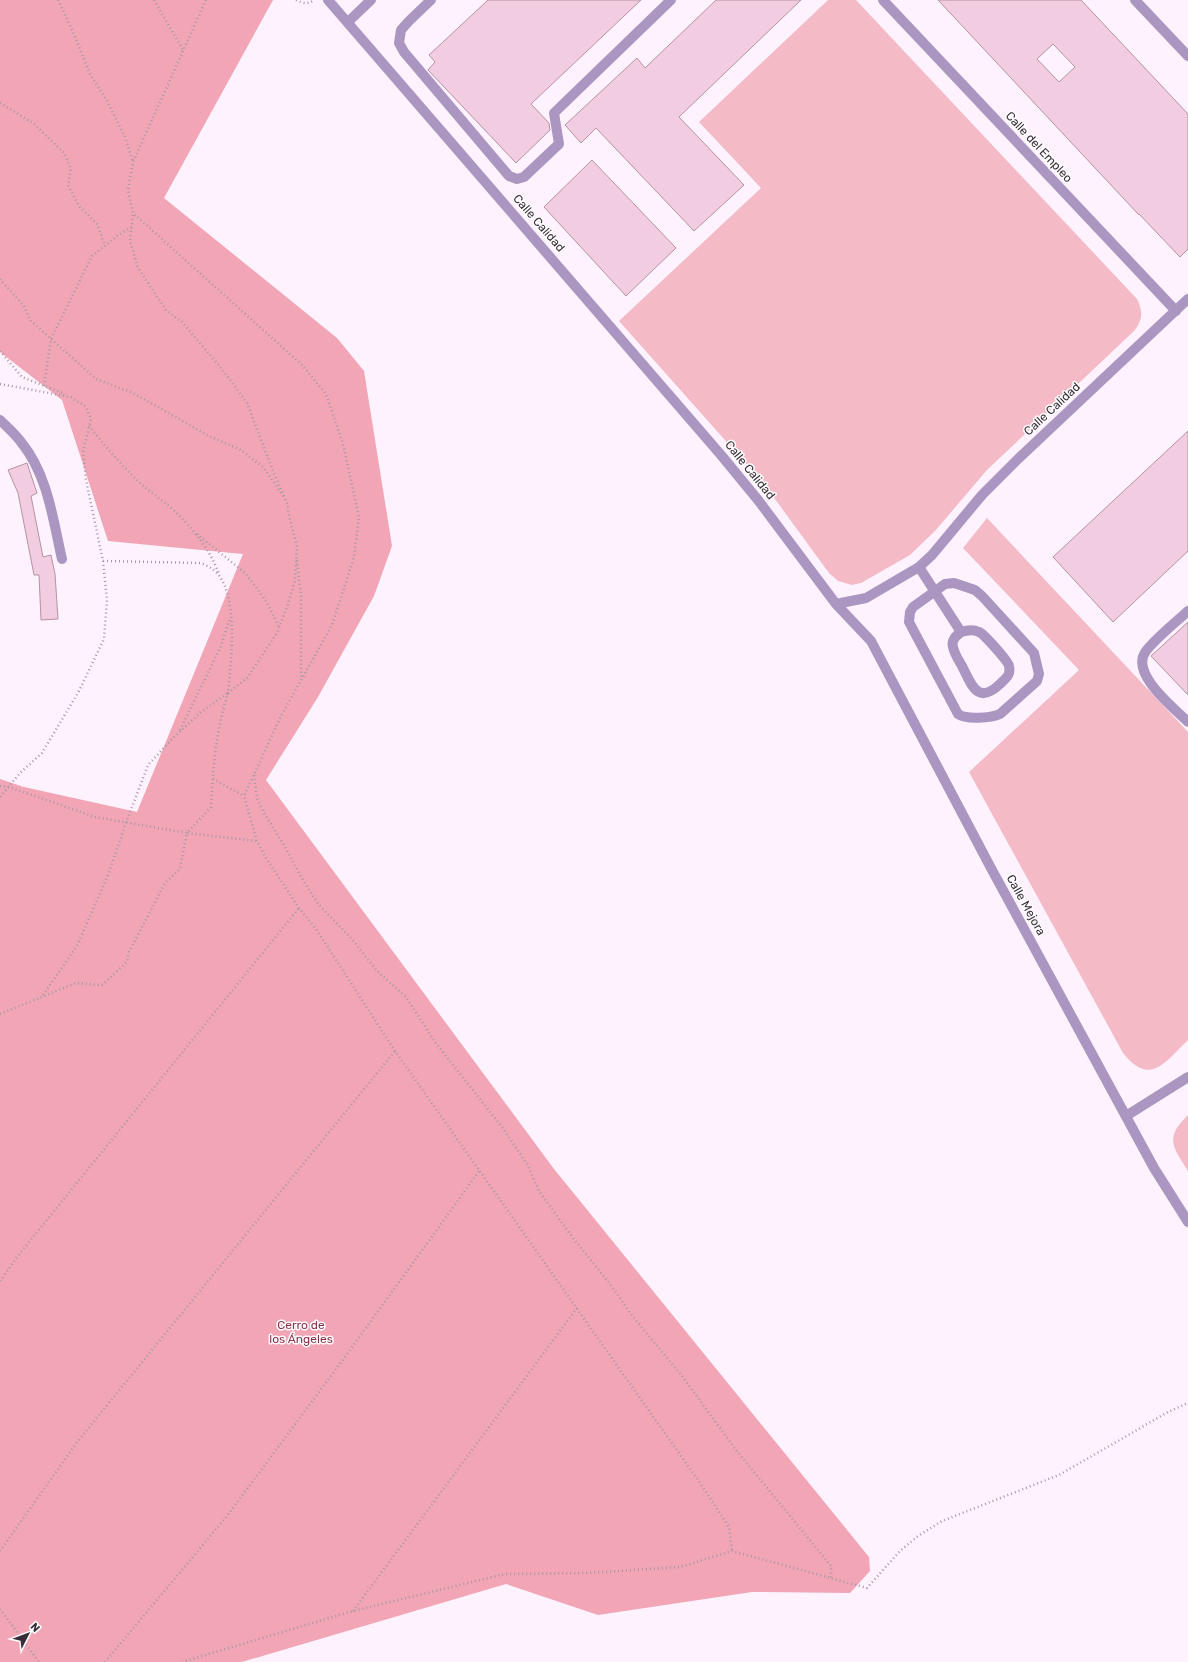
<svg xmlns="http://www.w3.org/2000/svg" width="1188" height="1662" viewBox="0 0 1188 1662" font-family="Rubik,sans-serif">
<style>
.green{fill:#f4bac5}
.forest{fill:#f1a5b5}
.building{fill:#f2cce0;stroke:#b592a4;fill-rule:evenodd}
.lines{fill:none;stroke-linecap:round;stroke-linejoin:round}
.path{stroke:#a499a4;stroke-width:2.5;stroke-dasharray:1 3;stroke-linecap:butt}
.minor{stroke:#ab95c1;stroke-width:10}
.labels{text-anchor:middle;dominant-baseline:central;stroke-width:3;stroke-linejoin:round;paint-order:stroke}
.street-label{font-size:12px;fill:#372c37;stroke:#fff}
.park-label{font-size:12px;fill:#873049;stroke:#fff}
</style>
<rect width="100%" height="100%" fill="#fef2fe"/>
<path class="green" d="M 828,0 L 856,0 L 1137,299 C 1143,311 1143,320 1134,331 L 987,470 L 935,531 L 910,555 L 861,583 L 852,585 L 838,581 L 829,573 L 764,484 L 619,321 L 761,188 L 699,122 Z
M 987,518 L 1188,732 L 1188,1040 C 1165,1062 1150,1087 1123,1053 L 969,772 L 1079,670 L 963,548 Z
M 1188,1115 L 1188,1171 C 1173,1147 1164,1138 1188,1115 Z"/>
<path class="forest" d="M 0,0 L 273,0 L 164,198 L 337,338 L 364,371 L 392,546 L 374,596 L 318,697 L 266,780 L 554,1169 L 869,1557 L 870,1571 L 850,1593 L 752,1592 L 598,1615 L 506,1584 L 242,1662 L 0,1662 L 0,779 L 24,787 L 137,812 L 243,554 L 108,541 L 62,400 L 0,352 Z"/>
<path class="building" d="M 488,0 L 641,0 L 531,104 L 549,123 L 550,130 L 516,163 L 428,70 L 435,62 L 429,55 Z
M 716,0 L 801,0 L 679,117 L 744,185 L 694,231 L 596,128 L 581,143 L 565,125 L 637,58 L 645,68 Z
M 938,0 L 1081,0 L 1188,114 L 1188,249 L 1180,257 L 1139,214 L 1139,215 ZM 1053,44 L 1075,67 L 1059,82 L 1037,59 Z
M 592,160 L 676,248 L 626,296 L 544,207 Z
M 1188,431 L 1188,551 L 1113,622 L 1053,557 Z
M 27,463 L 37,493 L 31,496 L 43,557 L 51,555 L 55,574 L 58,619 L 41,620 L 39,575 L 34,575 L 18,493 L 8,470 Z
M 1188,622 L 1188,695 L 1151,656 Z"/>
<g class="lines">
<path class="path" d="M 58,0 L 73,32 L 90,74 L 107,101 L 125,137 L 133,162
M 154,0 L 183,50
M 206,0 L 133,162 L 128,190 L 133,213 L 302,365 L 326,394 L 343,444 L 359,517 L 354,557 L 332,625 L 281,716 L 244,796 L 257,841 L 266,858 L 299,908 L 316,929 L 395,1051 L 700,1483 L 729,1527 L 732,1551
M 296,0 C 303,3 308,5 314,0
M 0,103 L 33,123 L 64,153 L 71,169 L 68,185 L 79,206 L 97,224 L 105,246
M 0,279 L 23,305 L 31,321 L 96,379 L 133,393 L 209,436 L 241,450 L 263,467 L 284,497
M 0,351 L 22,377 L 65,394
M 0,384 L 71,397 L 86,407 L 91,419 L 83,452 L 86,480 L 103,561 L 107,600 L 104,639 L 79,691 L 42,753 L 20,773 L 0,797
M 44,386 L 51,339 L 92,256 L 117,236 L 132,227
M 89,426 C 105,446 122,466 140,483 C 149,491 159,498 169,506 C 190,525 209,547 219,574
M 197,534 L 245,573 L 265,599 L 279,627
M 297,560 L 301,595 L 301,678
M 103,561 L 201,563 C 207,566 212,568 217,573 C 239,598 231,661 228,693 L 247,678 L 277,633 L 288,604 L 295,580 L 297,546 L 289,516 L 287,503 L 273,471 L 247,403 L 221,368 L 182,322 L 166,310 L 138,268 L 130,241 L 133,214
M 180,730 L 221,646 L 230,618
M 254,775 L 257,798 L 264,813 L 285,847 L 304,882 L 319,905 L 351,938 L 376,970 L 406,997 L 435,1042 L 502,1127 L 527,1164 L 539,1191 L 573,1238 L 610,1284 L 630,1313 L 682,1376 L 736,1450 L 831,1566 L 831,1578
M 213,779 L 244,796
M 0,786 L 9,787 L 95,817 L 187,833 L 211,807 C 213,769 216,730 228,693
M 43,995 L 77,946 L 108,875 L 126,823 L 148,765 L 173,738 L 201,712 L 228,693
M 0,1014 L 76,983 L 102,985 L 127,962 L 129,952 L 140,931 L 165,883 L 180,869 L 187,833 L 257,841
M 0,1281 L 17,1257 L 299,908
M 0,1551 L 78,1441 L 395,1051
M 0,1609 L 39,1662
M 353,1611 L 577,1308
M 105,1662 L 227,1516 L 345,1357 L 480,1170
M 182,1662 L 353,1611 L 505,1574 L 586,1573 L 680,1567 L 732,1551 L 867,1588 L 900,1551 L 918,1536 L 942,1521 L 1059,1475 L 1168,1412 L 1188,1403"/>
<path class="minor" d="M 328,0 L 721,455 L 758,500 L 836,604 L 871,641 L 992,870 L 1154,1168 L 1188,1222
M 431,0 L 409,21 L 401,30 L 399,43 L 404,52 L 509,176 L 517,179 L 524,177 L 559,144 L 554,113 L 671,0
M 883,0 L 1176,311
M 1135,0 L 1188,56
M 348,22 L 371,0
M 0,420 C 7,427 15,434 21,442 C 48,475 53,520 62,559
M 919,567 L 961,632 C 956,636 951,640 953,647 C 954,653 959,661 962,666 C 972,686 978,705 1000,684 C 1006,678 1011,675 1009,666 C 1008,661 984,634 979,632 C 973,629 967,630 961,632
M 954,583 L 975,590 L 982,596 L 1034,653 L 1039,674 L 1037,681 L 1000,714 C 991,718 966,720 958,714 L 909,622 L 910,612 L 913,607 L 945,584 Z
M 836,604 L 866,598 L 919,567 L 932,555 L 982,495 L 1019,458 L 1188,299
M 1188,611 C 1175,623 1156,638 1146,651 C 1129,673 1174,708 1188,722
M 1126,1116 L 1188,1077"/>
</g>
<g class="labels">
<g class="street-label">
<text transform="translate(1039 147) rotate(47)">Calle del Empleo</text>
<text transform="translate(539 223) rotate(49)">Calle Calidad</text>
<text transform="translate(1052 409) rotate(-43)">Calle Calidad</text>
<text transform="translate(750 470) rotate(51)">Calle Calidad</text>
<text transform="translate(1026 905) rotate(61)">Calle Mejora</text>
</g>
<g class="park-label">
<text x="301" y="1325">Cerro de<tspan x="301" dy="14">los Ángeles</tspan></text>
</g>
</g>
<g transform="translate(28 1634) rotate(48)" stroke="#ffffff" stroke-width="3" paint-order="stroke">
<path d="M0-3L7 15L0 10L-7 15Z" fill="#372c37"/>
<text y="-6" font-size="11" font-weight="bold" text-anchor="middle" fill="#372c37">N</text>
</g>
</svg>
